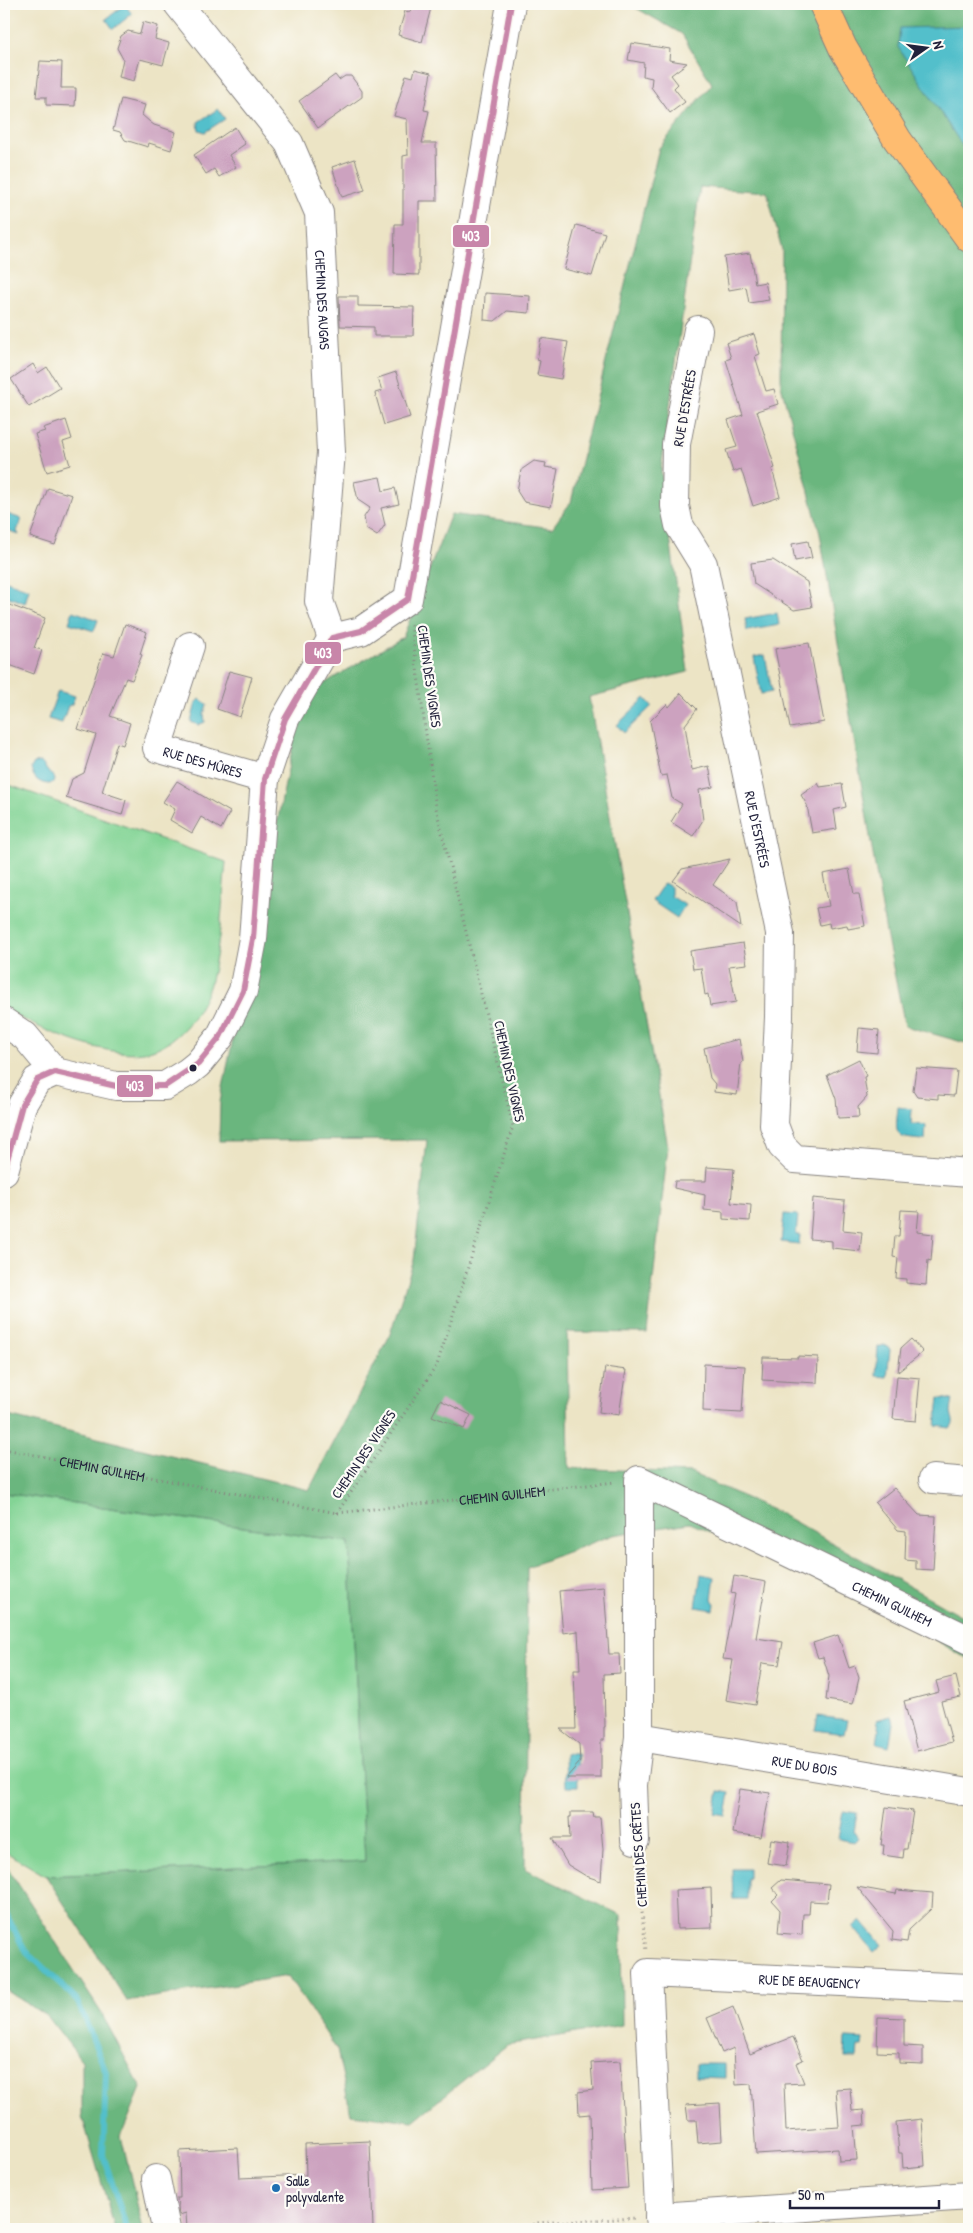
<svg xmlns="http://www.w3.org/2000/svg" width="973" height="2233" viewBox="0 0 973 2233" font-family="'Patrick Hand',sans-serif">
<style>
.green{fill:#83d495;stroke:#527b68}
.forest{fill:#6ab67e;stroke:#466c5c}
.water{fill:#52bfcb;stroke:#3a7083}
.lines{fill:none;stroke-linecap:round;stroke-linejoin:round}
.stream{stroke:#52bfcb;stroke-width:6}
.building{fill:#cca2bf}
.minor-casing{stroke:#878380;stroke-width:30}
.major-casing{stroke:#878380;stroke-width:30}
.path{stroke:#878380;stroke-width:3;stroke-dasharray:1 4;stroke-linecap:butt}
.minor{stroke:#fff;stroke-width:28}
.major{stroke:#febc70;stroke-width:28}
.bus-1-casing{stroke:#fdfcf7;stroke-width:10}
.bus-1{stroke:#c886a9;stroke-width:6}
.bus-dot{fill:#22223b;stroke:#fdfcf7;stroke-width:2}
.poi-dot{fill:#1f6fb2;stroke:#fdfcf7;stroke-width:2}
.labels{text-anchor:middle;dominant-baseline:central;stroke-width:4.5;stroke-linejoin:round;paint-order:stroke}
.street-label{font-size:14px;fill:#22223b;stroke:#fdfcf7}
.poi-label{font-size:14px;fill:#22223b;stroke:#fdfcf7;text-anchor:start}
.line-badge{stroke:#fdfcf7;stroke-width:2}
.badge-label{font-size:14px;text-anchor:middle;font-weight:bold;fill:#fff}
</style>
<rect width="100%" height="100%" fill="#fdfcf7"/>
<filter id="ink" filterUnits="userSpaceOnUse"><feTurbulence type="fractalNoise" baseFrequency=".02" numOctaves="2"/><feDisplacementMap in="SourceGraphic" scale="10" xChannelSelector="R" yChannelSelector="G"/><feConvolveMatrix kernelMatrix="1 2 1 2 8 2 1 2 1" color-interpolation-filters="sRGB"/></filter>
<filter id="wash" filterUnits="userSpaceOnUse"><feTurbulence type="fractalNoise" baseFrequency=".0096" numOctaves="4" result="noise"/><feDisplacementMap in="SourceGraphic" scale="20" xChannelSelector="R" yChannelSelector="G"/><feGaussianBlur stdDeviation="1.12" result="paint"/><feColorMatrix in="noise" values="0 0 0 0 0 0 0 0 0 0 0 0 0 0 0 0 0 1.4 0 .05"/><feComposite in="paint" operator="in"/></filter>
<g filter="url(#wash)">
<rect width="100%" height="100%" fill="#ece4c5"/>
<path class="green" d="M 9,785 L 226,862 C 222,902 221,945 210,984 C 202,1011 180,1041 152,1050 C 115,1063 35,1028 4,1009 L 4,798 Z
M 4,1493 L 349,1542 L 365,1861 L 46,1876 L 4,1851 Z"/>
<path class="forest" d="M 629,4 L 969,4 L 969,1044 L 905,1026 L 886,933 L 820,534 L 781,385 L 782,250 L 767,192 L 700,187 L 661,470 L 688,672 L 589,697 L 668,1147 L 647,1333 L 567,1332 L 569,1468 L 691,1473 L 781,1514 L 969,1620 L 969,1660 L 879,1606 L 690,1523 L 613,1535 L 527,1567 L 525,1869 L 621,1915 L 622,2025 L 507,2045 L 413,2121 L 351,2114 L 337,2050 L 288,1976 L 127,2001 L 46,1876 L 365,1861 L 349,1542 L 4,1493 L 4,1415 L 309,1490 L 389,1337 L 414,1260 L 427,1140 L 219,1141 L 220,1102 L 303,696 L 403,637 L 451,514 L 552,528 L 571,502 L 659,148 L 712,84 L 682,34 Z
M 4,1862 L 102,2014 L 141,2088 L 121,2136 L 143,2229 L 115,2229 L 82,2116 L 82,2061 L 48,2017 L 4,1989 Z"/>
<path class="water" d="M 125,5 L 132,14 L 113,29 L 106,19 Z
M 969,26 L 969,156 L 898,47 L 900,28 Z
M 218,109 L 225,119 L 205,132 L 199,130 L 198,122 Z
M 4,513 L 22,519 L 17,531 L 19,535 L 4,528 Z
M 4,580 L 29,589 L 25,603 L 4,595 Z
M 73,611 L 98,620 L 94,631 L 69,623 Z
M 777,613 L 779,625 L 747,631 L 745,619 Z
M 765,655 L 772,692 L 761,694 L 754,657 Z
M 58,691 L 75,696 L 72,704 L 68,706 L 62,723 L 48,719 Z
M 645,698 L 652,706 L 624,733 L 617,725 Z
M 200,699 L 207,704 L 204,715 L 205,722 L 198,725 L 191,722 L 196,703 Z
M 40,762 C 46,766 46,772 53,776 L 54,781 L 50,784 C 39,784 33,778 31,768 L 34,763 Z
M 664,883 L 671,887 L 671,896 L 685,905 L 677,918 L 652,901 Z
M 898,1107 L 912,1109 L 911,1124 L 926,1125 L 925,1140 C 894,1138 895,1137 898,1107 Z
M 784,1214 L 798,1215 L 796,1235 L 800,1235 L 799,1244 L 781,1242 Z
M 884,1345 L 890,1349 L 887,1377 L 876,1376 L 878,1347 Z
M 939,1398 L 953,1400 C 952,1404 951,1409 951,1413 C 952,1420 956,1421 950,1428 L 936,1426 Z
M 701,1574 L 715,1577 L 712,1599 L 715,1604 L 714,1610 L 696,1607 Z
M 818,1716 L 847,1720 L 844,1734 L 815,1730 Z
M 891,1716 L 893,1723 L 889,1747 L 877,1744 L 879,1730 L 876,1720 Z
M 565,1754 L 577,1754 L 578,1787 L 566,1787 Z
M 719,1791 L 730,1793 L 726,1816 L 715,1814 Z
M 843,1811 L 857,1813 L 854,1832 L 858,1838 L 854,1842 L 838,1839 Z
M 732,1869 L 749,1869 L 749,1878 L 747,1878 L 747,1899 L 733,1899 Z
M 861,1920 L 882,1945 L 874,1952 L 853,1927 Z
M 846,2038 L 863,2039 L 862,2046 L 858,2046 L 857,2058 L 845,2058 Z
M 696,2064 L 725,2064 L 725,2078 L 696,2077 Z"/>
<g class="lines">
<path class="stream" d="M 4,1910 L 24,1949 L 77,2000 L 106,2072 L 103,2155 L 127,2229"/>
</g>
<g id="blocks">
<path class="building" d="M 412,4 L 432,4 L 422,42 L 398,35 L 405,11 L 410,12 Z
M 143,22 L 158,26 L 155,39 L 169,43 L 163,65 L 140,59 L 134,81 L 119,77 L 123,59 L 117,48 L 121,36 L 128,31 L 140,34 Z
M 631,43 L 670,49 L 669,60 L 687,63 L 671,75 L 678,84 L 674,88 L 685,102 L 670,113 L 651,87 L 652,78 L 643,76 L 644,63 L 628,60 Z
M 40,61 L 62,62 L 61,88 L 76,88 L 75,106 L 46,105 L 46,97 L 36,97 Z
M 415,69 L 431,73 L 424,110 L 429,111 L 422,143 L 436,143 L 437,201 L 419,201 L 419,275 L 394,274 L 395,224 L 403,224 L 403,156 L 408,155 L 407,119 L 394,116 L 406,75 L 413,77 Z
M 335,75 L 339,80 L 345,76 L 351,76 L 362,91 L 362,97 L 318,128 L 299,101 Z
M 121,99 L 145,105 L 142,115 L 150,122 L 154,125 L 176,132 L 171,150 L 149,143 L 148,147 L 125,140 L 120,132 L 113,130 Z
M 235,127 L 245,144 L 229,155 L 236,167 L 219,177 L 214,169 L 206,174 L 194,155 Z
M 355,159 L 365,190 L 342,197 L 332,167 Z
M 576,225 L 605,233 L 592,276 L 564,269 Z
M 750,253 L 755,284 L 765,282 L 769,300 L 749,303 L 746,287 L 729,290 L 724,257 Z
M 485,293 L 530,296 L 529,313 L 507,311 L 495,321 L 484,320 Z
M 339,296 L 358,296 L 358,306 L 414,307 L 413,336 L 374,336 L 374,327 L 340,326 Z
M 754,334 L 760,354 L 755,356 L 766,391 L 774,389 L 778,404 L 757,411 L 775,468 L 772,469 L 780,497 L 753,506 L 741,469 L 733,472 L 726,450 L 737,447 L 728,420 L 743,415 L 726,360 L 731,358 L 726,343 Z
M 541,338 L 568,342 L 561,379 L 537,375 L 540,361 L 537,360 Z
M 33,364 L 38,373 L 47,367 L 60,388 L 29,407 L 11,379 Z
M 396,372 L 410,417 L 384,425 L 375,393 L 382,391 L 378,378 Z
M 66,420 L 72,439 L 63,442 L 70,465 L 47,472 L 35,434 L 45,431 L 43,428 Z
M 534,461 L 546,463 L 545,467 L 558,469 L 551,507 L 524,502 L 517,491 L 521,470 Z
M 380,477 L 383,491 L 395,488 L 399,504 L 381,508 L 385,525 L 377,536 L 366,529 L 364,517 L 370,508 L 358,500 L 354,482 Z
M 48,488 L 72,495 L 55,545 L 30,537 Z
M 808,541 L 812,558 L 795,561 L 792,544 Z
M 773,560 L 807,582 L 812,607 L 794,610 L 754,584 L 751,563 Z
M 4,603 L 45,618 L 34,648 L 42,650 L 34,674 L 4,663 Z
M 125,624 L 147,632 L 140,654 L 142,655 L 132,680 L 126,678 L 110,716 L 130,723 L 123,745 L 117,743 L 102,792 L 126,800 L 122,815 L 66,798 L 72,779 L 84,773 L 96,735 L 78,729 L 103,653 L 114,656 Z
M 809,643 L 824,722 L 790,728 L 775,649 Z
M 229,671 L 252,677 L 240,717 L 217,709 Z
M 681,693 L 697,709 L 685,725 L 692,770 L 709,766 L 713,787 L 699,790 L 703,820 L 693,836 L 671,822 L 682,804 L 672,798 L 667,775 L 661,776 L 650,721 L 667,704 L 669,707 Z
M 177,781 L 230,812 L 221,829 L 201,817 L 192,833 L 170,820 L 175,809 L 163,802 Z
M 818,783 L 820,787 L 842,784 L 846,807 L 834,810 L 837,829 L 812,833 L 807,805 L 801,795 Z
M 730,859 L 713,885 L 737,902 L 741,927 L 673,881 L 682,869 Z
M 849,869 L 854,894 L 859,894 L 865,926 L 848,929 L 847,925 L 830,928 L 829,923 L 820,925 L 816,908 L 829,906 L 823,874 Z
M 743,943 L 747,964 L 729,966 L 736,1002 L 710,1006 L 708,994 L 705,995 L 701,968 L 693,969 L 690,951 Z
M 859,1028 L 879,1030 L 877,1053 L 857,1051 Z
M 739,1039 L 743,1062 L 741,1063 L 737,1095 L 714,1092 L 715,1084 L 710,1078 L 704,1048 Z
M 859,1059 L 866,1076 L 864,1077 L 867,1097 L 858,1107 L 859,1117 L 838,1118 L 836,1099 L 827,1075 Z
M 916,1068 L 957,1071 L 954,1096 L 938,1095 L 938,1099 L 917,1097 L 913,1091 Z
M 707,1167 L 734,1169 L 731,1203 L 751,1205 L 750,1221 L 723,1219 L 723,1212 L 704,1210 L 705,1195 L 674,1188 L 675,1181 L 706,1181 Z
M 813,1198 L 845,1201 L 843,1230 L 862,1232 L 860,1251 L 832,1248 L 832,1241 L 810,1239 Z
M 901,1210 L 919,1211 L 917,1232 L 933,1234 L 931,1261 L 928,1260 L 926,1285 L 906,1283 L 906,1279 L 896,1278 L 898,1258 L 893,1257 L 895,1236 L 899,1236 Z
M 911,1339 L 923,1352 L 898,1372 L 901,1348 Z
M 798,1356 L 818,1357 L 817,1383 L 762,1380 L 763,1357 L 798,1358 Z
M 704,1364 L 745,1366 L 742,1413 L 703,1411 Z
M 605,1367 L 626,1370 L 619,1415 L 599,1412 Z
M 897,1376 L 920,1378 L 916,1421 L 893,1419 Z
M 440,1400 L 471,1415 L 464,1429 L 432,1416 Z
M 894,1488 L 919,1515 L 936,1516 L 933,1570 L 916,1569 L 916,1561 L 905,1560 L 906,1531 L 898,1530 L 875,1503 Z
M 734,1576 L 766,1582 L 756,1638 L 783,1642 L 779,1665 L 762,1663 L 755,1705 L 726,1700 L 733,1660 L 723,1659 L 735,1594 L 731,1593 Z
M 604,1587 L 609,1654 L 619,1654 L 620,1673 L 604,1674 L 605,1727 L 604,1727 L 604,1740 L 601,1740 L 601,1778 L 566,1778 L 580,1762 L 579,1744 L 560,1729 L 576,1729 L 574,1670 L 580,1670 L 578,1631 L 563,1633 L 559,1591 Z
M 838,1635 L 849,1668 L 855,1666 L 859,1678 L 853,1704 L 826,1700 L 829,1676 L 823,1657 L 818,1658 L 813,1643 Z
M 956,1676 L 961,1697 L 941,1701 L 952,1742 L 917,1751 L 904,1701 L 939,1692 L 936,1681 Z
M 740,1789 L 770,1793 L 761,1837 L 733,1833 Z
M 886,1807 L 913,1811 L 907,1849 L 904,1849 L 903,1858 L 883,1855 L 884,1845 L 881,1845 Z
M 571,1812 L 593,1812 L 594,1817 L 600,1817 L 603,1849 L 601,1881 L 586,1876 L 568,1865 L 552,1838 L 570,1838 L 569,1817 L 571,1817 Z
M 771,1839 L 790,1842 L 786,1866 L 767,1863 Z
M 781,1880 L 829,1884 L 827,1902 L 810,1901 L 809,1914 L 803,1914 L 802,1935 L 778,1933 L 780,1910 L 772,1901 L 778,1895 L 772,1888 Z
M 857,1887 L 896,1894 L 897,1890 L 933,1893 L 932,1908 L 909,1930 L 907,1942 L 892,1940 L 893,1931 Z
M 711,1888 L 712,1928 L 677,1929 L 675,1890 Z
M 733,2007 L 750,2054 L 793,2037 L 803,2060 L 796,2063 L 804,2083 L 784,2084 L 786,2131 L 839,2127 L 836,2089 L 850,2088 L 852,2111 L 864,2110 L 865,2125 L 854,2126 L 857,2160 L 839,2161 L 838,2149 L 756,2154 L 751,2084 L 736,2085 L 734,2048 L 722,2053 L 707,2018 Z
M 878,2017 L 904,2018 L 904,2046 L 923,2047 L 923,2064 L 899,2063 L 899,2053 L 877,2052 Z
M 620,2061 L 628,2188 L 592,2190 L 590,2114 L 579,2115 L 578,2092 L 593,2090 L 591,2063 Z
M 720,2103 L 722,2141 L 698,2143 L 696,2120 L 688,2120 L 686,2105 Z
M 922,2119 L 925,2166 L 903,2168 L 902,2153 L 899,2153 L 896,2122 Z
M 370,2141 L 373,2229 L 187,2229 L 186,2213 L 179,2215 L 177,2198 L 180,2198 L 179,2151 L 238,2148 L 240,2178 L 306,2175 L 305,2144 Z"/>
</g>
</g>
<g filter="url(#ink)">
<use href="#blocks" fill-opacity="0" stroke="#878380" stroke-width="1"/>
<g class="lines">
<defs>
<g id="minor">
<path id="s2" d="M 178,4 L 289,143 L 319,213 L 331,452 L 319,601 L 332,638"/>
<path id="s3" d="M 698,330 L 676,444 L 675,506 L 679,525 L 703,564 L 780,933 L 779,1017 L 774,1125 L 782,1146 L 795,1159 L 969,1173"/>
<path id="s4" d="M 190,646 L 157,748 L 265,779"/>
<path d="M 4,1022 L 25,1036 L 55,1072"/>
<path d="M 4,1171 L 22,1105 L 37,1080 L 55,1072 L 116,1086 L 165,1086 L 188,1072 L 198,1064 L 220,1037 L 243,991 L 253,939 L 265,779 L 285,719 L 332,638 L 361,631 L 408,599 L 511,4"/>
<path d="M 933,1479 L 969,1482"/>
<path id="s5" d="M 639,1737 L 969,1792"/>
<path id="s6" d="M 635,1840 L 633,1785 L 639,1737 L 639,1480 L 969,1640"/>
<path d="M 156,2179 L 166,2229"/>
<path d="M 659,2217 L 969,2196"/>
<path id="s7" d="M 660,2229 L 648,1973 L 969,1988"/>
</g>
<path id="major" d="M 823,4 L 843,48 L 897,139 L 969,238"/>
</defs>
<use href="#minor" class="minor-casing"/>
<use href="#major" class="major-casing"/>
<g class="path">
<path id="s1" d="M 4,1449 L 337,1513 L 615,1482"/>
<path d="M 337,1513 L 437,1365 L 513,1126 L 436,808 L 411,624"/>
<path d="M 637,1863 L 646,1951"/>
<path d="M 532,2229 L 534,2223 L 637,2218"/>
</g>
<use href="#minor" class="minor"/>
<use href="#major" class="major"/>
<defs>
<path id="bus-1" d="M 4,1171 L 22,1105 L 37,1080 L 55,1072 L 116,1086 L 165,1086 L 198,1064 L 220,1037 L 243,991 L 253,939 L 265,779 L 285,719 L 332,638 L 361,631 L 408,599 L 511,4"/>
</defs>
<use href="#bus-1" class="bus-1-casing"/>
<use href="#bus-1" class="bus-1"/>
</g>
</g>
<circle class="bus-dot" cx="193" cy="1068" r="4.5"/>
<circle class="poi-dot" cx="276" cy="2188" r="5"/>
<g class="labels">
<g class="street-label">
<text stroke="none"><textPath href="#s2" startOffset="341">CHEMIN DES AUGAS</textPath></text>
<text transform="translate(684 408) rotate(-80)">RUE D’ESTRÉES</text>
<text transform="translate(430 676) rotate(82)">CHEMIN DES VIGNES</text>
<text stroke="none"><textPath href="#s4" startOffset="155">RUE DES MÛRES</textPath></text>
<text stroke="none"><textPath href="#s3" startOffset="514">RUE D’ESTRÉES</textPath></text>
<text transform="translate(510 1071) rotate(78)">CHEMIN DES VIGNES</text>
<text transform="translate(363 1454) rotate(-56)">CHEMIN DES VIGNES</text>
<text stroke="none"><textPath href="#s1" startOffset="100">CHEMIN GUILHEM</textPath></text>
<text stroke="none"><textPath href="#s1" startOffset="505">CHEMIN GUILHEM</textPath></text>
<text stroke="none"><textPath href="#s6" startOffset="642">CHEMIN GUILHEM</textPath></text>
<text stroke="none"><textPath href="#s5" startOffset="168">RUE DU BOIS</textPath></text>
<text transform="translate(638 1855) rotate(-94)">CHEMIN DES CRÊTES</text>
<text stroke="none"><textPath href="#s7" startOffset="418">RUE DE BEAUGENCY</textPath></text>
</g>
<g class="poi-label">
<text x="286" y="2180">Salle<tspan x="286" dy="16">polyvalente</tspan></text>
</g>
</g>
<g class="line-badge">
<rect x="452" y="224" width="38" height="24" rx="5" fill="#c886a9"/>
<rect x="304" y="641" width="38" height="24" rx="5" fill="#c886a9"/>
<rect x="116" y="1074" width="38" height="24" rx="5" fill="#c886a9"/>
</g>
<g class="badge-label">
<text x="471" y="241">403</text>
<text x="323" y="658">403</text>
<text x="135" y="1091">403</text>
</g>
<rect width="973" height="2233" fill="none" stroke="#fdfcf7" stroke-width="20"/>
<g transform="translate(926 48) rotate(76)" stroke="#fdfcf7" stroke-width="4" paint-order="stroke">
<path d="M0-4L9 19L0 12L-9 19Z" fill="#22223b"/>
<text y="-8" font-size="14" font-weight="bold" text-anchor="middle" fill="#22223b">N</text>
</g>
<path d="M790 2200v8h149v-8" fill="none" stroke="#22223b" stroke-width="2.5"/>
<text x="798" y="2200" font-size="15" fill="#22223b" stroke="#fdfcf7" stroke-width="4" paint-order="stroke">50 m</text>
</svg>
